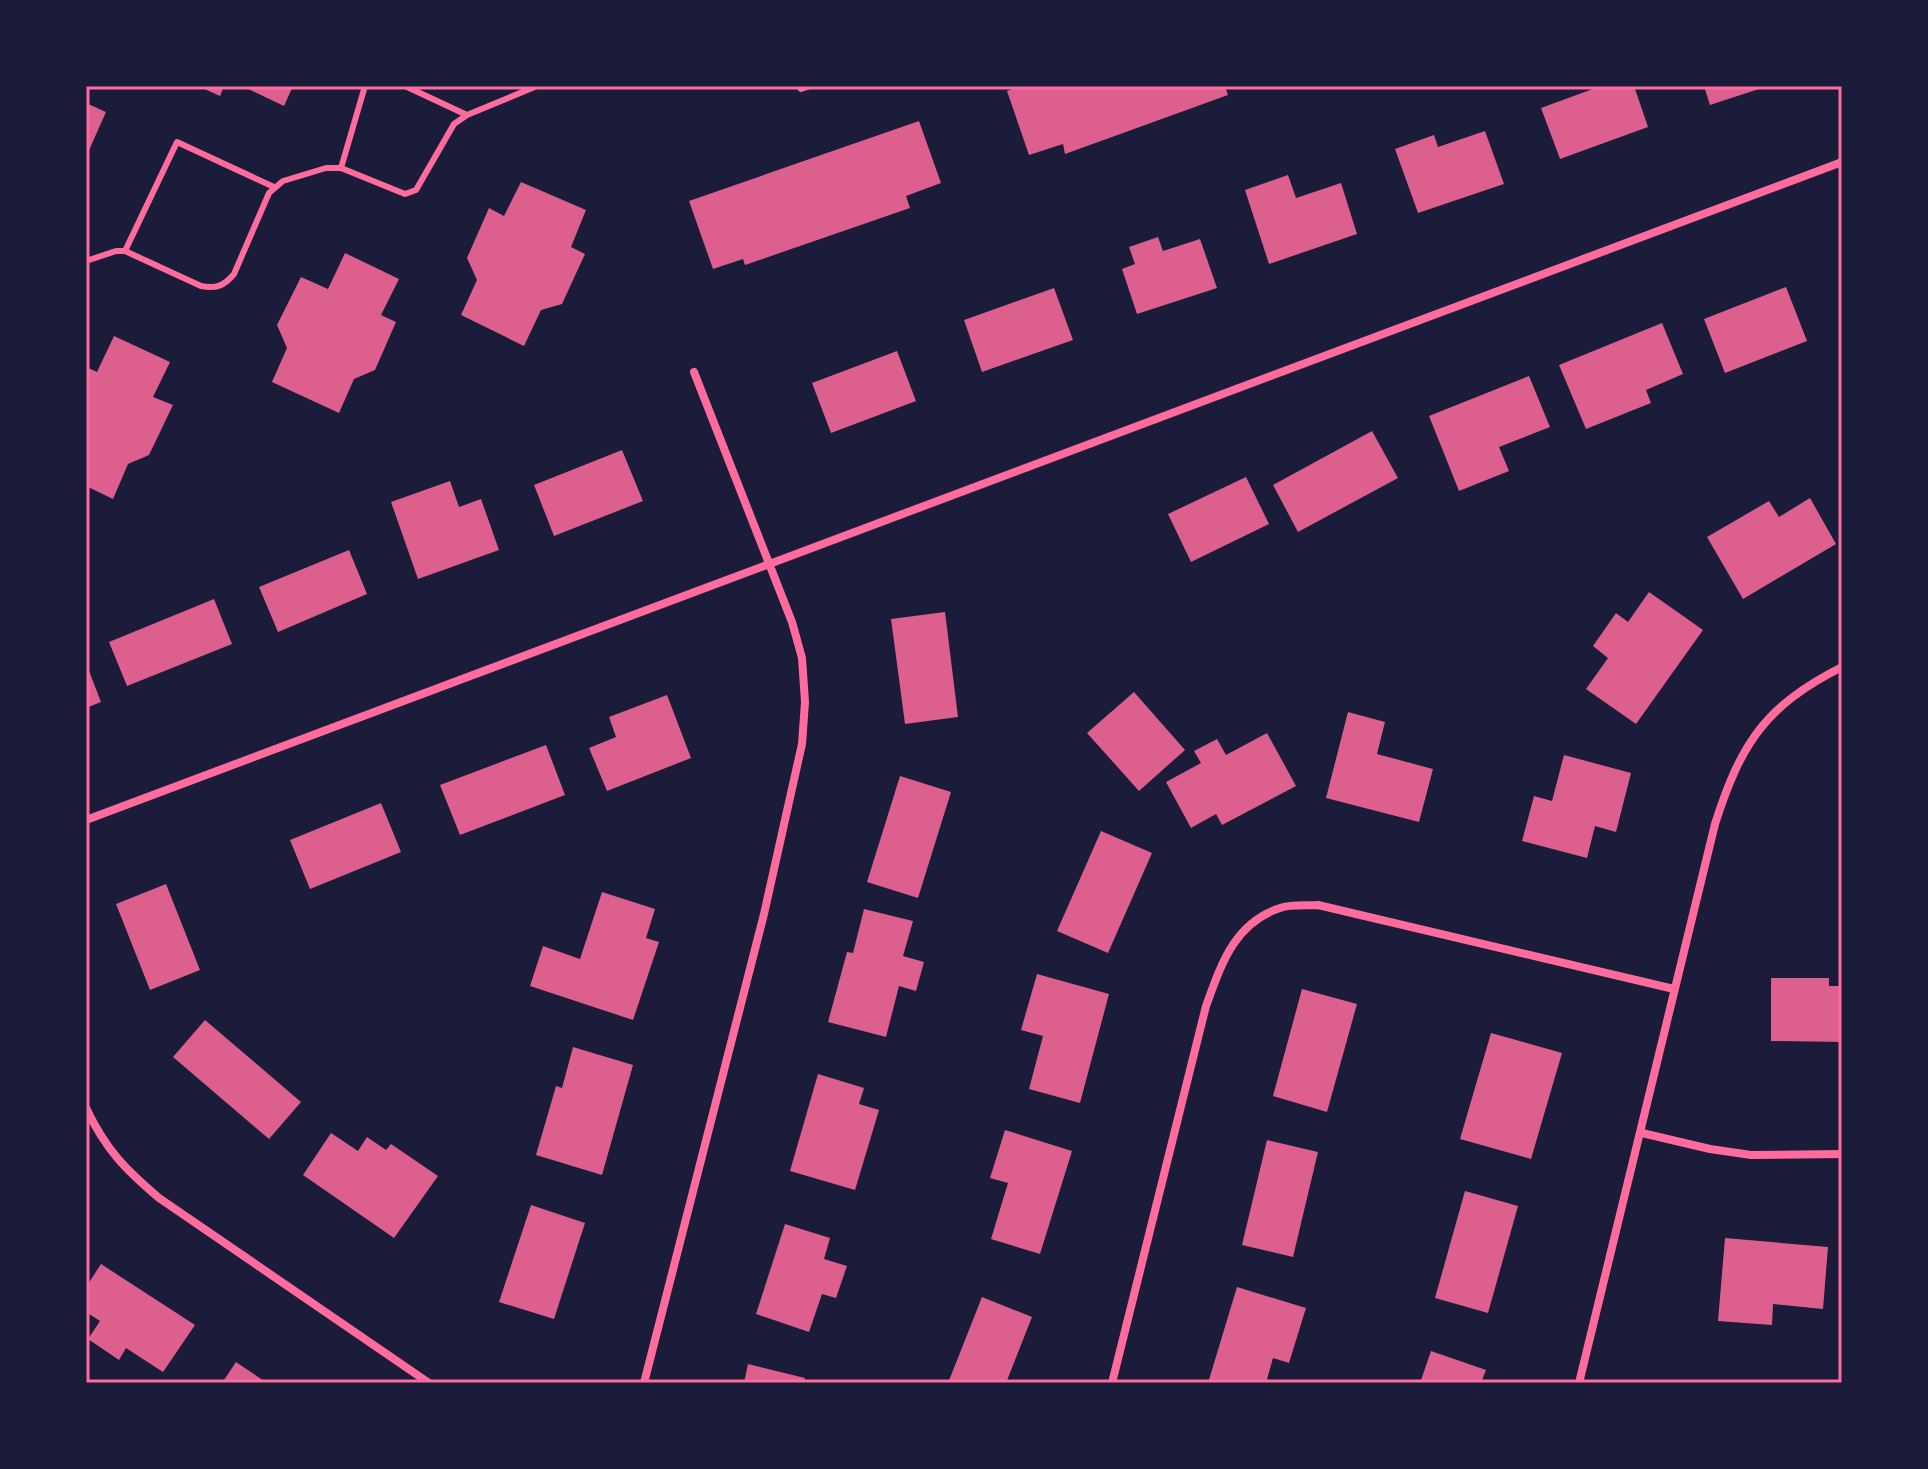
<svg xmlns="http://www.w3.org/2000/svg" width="1928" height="1469" viewBox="0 0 1928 1469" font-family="Manrope,sans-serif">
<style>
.building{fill:#dd5f8e}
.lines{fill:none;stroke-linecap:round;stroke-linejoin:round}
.service{stroke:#ff6b9d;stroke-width:6}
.minor{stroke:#ff6b9d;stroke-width:8}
.neatline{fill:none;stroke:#ff6b9d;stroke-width:3}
</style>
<rect width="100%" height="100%" fill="#1b1b3a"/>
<path class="building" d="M 198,86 L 224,86 L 220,96 Z
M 242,86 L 293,86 L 284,106 Z
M 1020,86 L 1225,86 L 1228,95 L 1065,154 L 1063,144 L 1029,155 L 1007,91 Z
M 1601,86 L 1634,86 L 1648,127 L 1560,159 L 1541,108 Z
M 1704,86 L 1765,86 L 1765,87 L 1710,105 Z
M 86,103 L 106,112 L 86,157 Z
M 919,121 L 941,183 L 906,196 L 910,208 L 745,265 L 743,259 L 713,269 L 689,201 Z
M 1485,131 L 1504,184 L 1418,213 L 1395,149 L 1434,135 L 1438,147 Z
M 1288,175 L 1296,198 L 1341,183 L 1357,234 L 1269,264 L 1245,190 Z
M 521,182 L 586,210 L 571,247 L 585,254 L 562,304 L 541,310 L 524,346 L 461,315 L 477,280 L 467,258 L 489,208 L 504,216 Z
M 1158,237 L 1163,251 L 1200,239 L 1217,288 L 1137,314 L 1122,269 L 1135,264 L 1129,247 Z
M 345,253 L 399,279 L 381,315 L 396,322 L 375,370 L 354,379 L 339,413 L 272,382 L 287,348 L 277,325 L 301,277 L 328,289 Z
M 1786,287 L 1807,341 L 1725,373 L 1704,319 Z
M 1054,288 L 1073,340 L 982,372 L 964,320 Z
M 1662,323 L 1683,374 L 1646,390 L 1651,403 L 1586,429 L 1559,365 Z
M 114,336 L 170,362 L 153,397 L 173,405 L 149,455 L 128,464 L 113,499 L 86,486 L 86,367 L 97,372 Z
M 897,351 L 916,401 L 831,433 L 812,383 Z
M 1529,376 L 1550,427 L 1499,447 L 1509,471 L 1459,491 L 1429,416 Z
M 1372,431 L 1398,478 L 1298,532 L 1273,485 Z
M 622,450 L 643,501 L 554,536 L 534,485 Z
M 1246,477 L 1269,524 L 1191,562 L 1168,514 Z
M 450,481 L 459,507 L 481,499 L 499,550 L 418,579 L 391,502 Z
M 1810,498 L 1836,544 L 1743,599 L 1707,537 L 1769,501 L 1779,517 Z
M 349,550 L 367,594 L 278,632 L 259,587 Z
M 1649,592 L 1703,630 L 1636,724 L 1586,689 L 1608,658 L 1593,646 L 1616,613 L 1628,622 Z
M 214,599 L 232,644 L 127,686 L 109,642 Z
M 945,612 L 958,717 L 905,724 L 891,619 Z
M 86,663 L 101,702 L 86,708 Z
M 1134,692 L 1185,750 L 1139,791 L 1087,733 Z
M 667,695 L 691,758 L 607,791 L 589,748 L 616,737 L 609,717 Z
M 1348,712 L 1385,722 L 1377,754 L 1433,769 L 1419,822 L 1326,798 Z
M 1267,733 L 1296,786 L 1222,825 L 1216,814 L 1191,828 L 1166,782 L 1201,763 L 1194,751 L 1217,739 L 1226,755 Z
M 546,745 L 565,795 L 460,835 L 440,785 Z
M 1564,755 L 1631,773 L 1616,832 L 1595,826 L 1587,858 L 1522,841 L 1534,796 L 1552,801 Z
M 900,776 L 951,792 L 918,898 L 867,882 Z
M 381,803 L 401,852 L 310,889 L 290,840 Z
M 1101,831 L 1152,853 L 1108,953 L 1057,931 Z
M 166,884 L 200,970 L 150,990 L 116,904 Z
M 602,892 L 655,909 L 646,938 L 659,942 L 633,1020 L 530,986 L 543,946 L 580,959 Z
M 864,909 L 913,921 L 903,956 L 924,962 L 916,991 L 899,986 L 886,1037 L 828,1022 L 847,952 L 853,953 Z
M 1037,974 L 1109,994 L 1080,1103 L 1029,1089 L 1043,1036 L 1021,1030 Z
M 1771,978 L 1829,978 L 1829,986 L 1842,986 L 1842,1042 L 1771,1041 Z
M 1302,989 L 1357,1004 L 1327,1112 L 1273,1096 Z
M 205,1020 L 301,1102 L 269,1139 L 173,1057 Z
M 1491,1033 L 1562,1053 L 1531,1159 L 1460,1139 Z
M 573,1047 L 633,1065 L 602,1175 L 536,1155 L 556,1086 L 562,1088 Z
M 818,1074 L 864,1088 L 859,1104 L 879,1110 L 855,1190 L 790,1171 Z
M 1005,1130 L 1072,1151 L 1040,1254 L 991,1239 L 1008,1183 L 990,1178 Z
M 331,1133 L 358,1151 L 367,1137 L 386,1150 L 391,1144 L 438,1176 L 394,1238 L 303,1175 Z
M 1267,1140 L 1318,1152 L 1293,1257 L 1242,1245 Z
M 1465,1191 L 1518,1206 L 1488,1313 L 1435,1298 Z
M 531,1205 L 585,1223 L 554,1319 L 499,1302 Z
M 785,1224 L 830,1238 L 824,1259 L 847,1266 L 836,1298 L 822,1294 L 809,1332 L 756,1314 Z
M 1725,1238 L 1828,1247 L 1823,1309 L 1773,1304 L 1772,1325 L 1718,1321 Z
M 101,1264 L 195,1325 L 163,1372 L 126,1348 L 119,1360 L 88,1339 L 100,1321 L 86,1312 L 86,1287 Z
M 1237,1287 L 1306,1308 L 1289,1363 L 1273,1358 L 1266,1383 L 1208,1383 Z
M 982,1297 L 1032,1317 L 1006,1383 L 948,1383 Z
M 1431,1351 L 1486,1370 L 1481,1383 L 1420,1383 Z
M 236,1362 L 267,1383 L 222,1383 Z
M 748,1364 L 805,1378 L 804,1383 L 744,1383 Z"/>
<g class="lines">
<path class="service" d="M 405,86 L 467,115
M 799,86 L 801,89 L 810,86
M 341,168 L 365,86
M 125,251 L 177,142 L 274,187
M 86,261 L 116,251 L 125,251 L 201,286 C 216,289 224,286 234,274 L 269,193 L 283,181 L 326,168 L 341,168 L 405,194 L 416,190 L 454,124 L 467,115 L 537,86"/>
<path class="minor" d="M 86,820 L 1842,162
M 86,1108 C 106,1150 125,1169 159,1198 L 429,1383
M 1642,1133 L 1710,1149 L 1751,1155 L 1842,1154
M 644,1383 L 764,914 L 802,744 L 805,702 L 802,658 L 792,622 L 694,372
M 1112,1383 L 1206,1006 C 1221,965 1234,923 1280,908 C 1291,904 1306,906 1318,905 L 1674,989
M 1579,1383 L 1715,824 C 1741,743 1765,706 1842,667"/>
</g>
<rect width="1928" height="1469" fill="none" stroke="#1b1b3a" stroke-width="176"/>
<rect x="88" y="88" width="1752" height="1293" class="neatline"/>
</svg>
